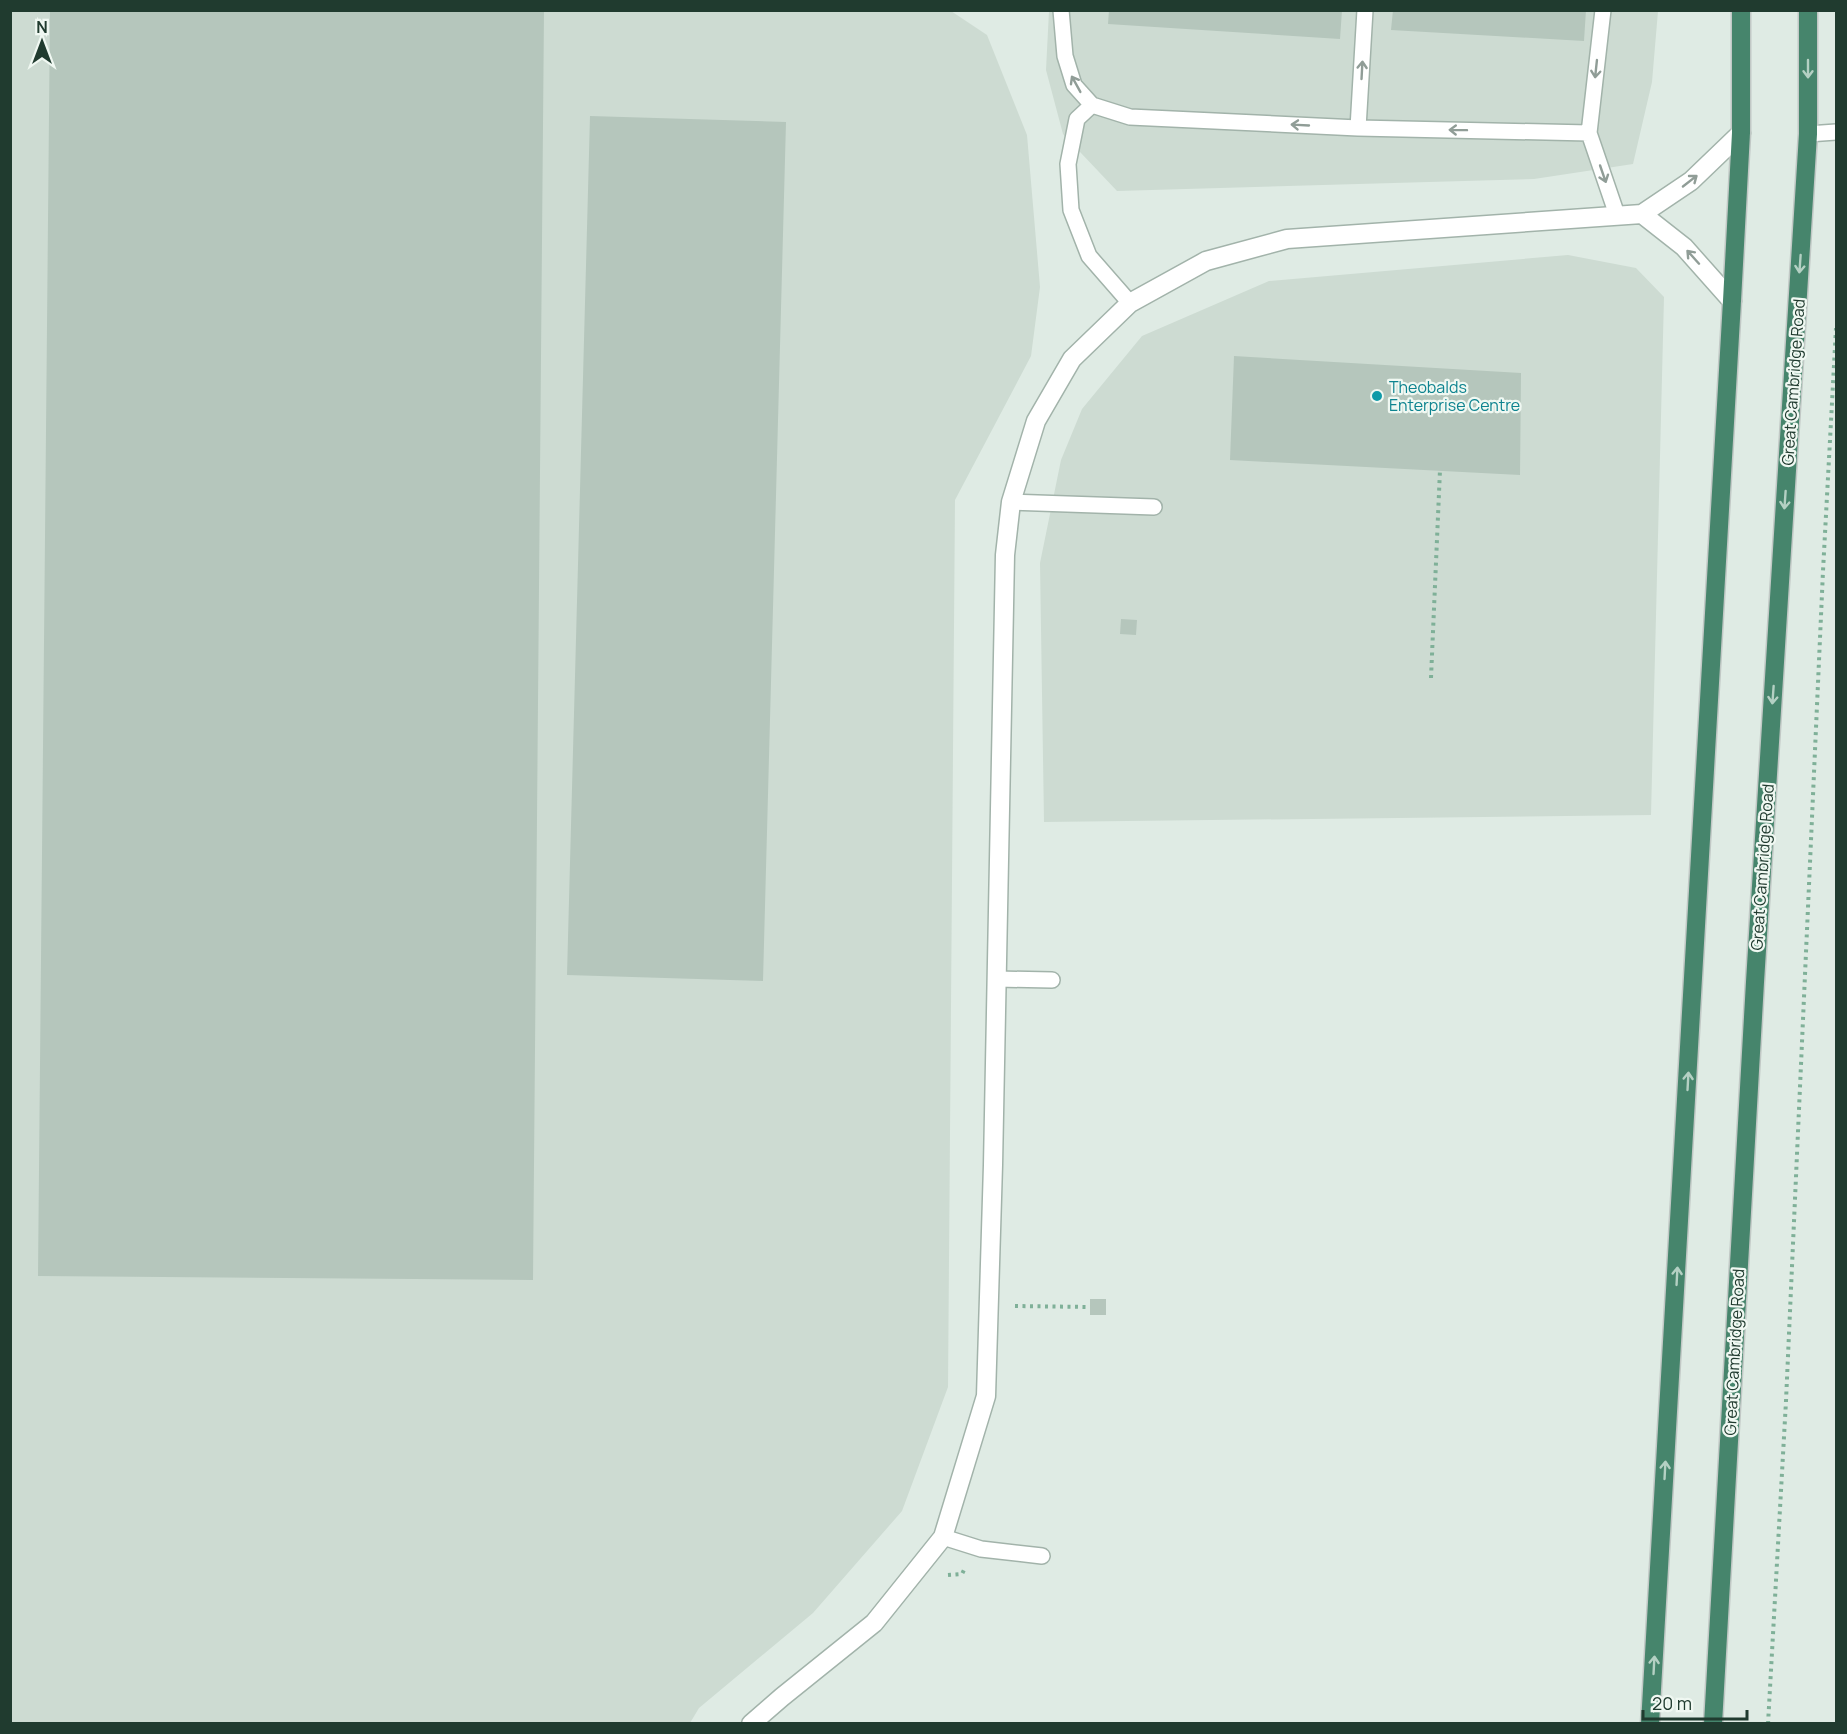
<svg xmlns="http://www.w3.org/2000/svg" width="1847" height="1734" viewBox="0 0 1847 1734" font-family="Manrope,sans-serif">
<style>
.built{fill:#cddbd2}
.building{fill:#b5c6bc}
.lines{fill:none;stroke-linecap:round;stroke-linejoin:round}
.service-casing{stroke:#a2b3aa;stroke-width:18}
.minor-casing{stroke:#a2b3aa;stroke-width:21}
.trunk-casing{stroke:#c1c8c5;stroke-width:21}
.path{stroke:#7fb098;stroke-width:4;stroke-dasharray:3 4.5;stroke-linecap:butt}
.service{stroke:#fff;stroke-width:15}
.minor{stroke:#fff;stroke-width:18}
.trunk{stroke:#46856c;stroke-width:18}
.oneway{stroke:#909d97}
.oneway2{stroke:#b4d0c3}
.culture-dot{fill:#0f9aa8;stroke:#f0f8f2;stroke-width:2}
.labels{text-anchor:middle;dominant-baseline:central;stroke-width:4.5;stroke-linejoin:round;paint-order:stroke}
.street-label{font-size:16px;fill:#203b2f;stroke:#f0f8f2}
.culture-label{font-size:16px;fill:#0d838f;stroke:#f0f8f2;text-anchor:start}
</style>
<rect width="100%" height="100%" fill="#dfebe4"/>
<path class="built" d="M 11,11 L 951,11 L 987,35 L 1027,135 L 1040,287 L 1031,356 L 955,500 L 948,1387 L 902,1511 L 813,1613 L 699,1708 L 690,1723 L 11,1724 Z
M 1049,11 L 1658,11 L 1652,82 L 1633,164 L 1534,179 L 1117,191 L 1063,134 L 1046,70 Z
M 1568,255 L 1636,268 L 1664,297 L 1651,815 L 1044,822 L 1040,563 L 1061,460 L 1082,409 L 1142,336 L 1269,281 Z"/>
<path class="building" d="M 50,10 L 544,10 L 533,1280 L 38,1276 Z
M 1109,10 L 1342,10 L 1340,39 L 1108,24 Z
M 1393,10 L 1586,10 L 1584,41 L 1391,30 Z
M 590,116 L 786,122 L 763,981 L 567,975 Z
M 1234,356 L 1521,373 L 1520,475 L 1230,460 Z
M 1121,619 L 1137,620 L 1136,635 L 1120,634 Z
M 1090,1299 L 1106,1299 L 1106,1315 L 1090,1315 Z"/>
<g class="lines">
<defs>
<path id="service" d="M 1061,10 L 1065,56 L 1074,85 L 1092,105 L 1130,117 L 1358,128 L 1589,133 L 1603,10
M 1092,105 L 1077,119 L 1068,164 L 1071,210 L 1089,256 L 1130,303
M 1358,128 L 1365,10
M 1589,133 L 1617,215
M 1808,134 L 1836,132
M 1011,502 L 1154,507
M 997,979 L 1052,980
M 943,1537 L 981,1549 L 1042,1556"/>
<path id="minor" d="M 1642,214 L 1684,247 L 1732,301
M 751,1724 L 782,1697 L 874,1623 L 943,1537 L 986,1396 L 993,1165 L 1005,555 L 1011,502 L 1036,421 L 1072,359 L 1130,303 L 1206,261 L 1287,239 L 1642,214 L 1691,181 L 1741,133"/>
<path id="trunk" d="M 1650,1724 L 1732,301 L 1741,133 L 1741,10
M 1713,1724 L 1755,982 L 1808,134 L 1808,10"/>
</defs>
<use href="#service" class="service-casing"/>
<use href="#minor" class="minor-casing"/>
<use href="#trunk" class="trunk-casing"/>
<path class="path" d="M 1431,678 L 1440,470
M 1015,1306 L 1090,1307
M 948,1575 L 962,1574 L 964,1570
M 1768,1724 L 1786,1401 L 1823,571 L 1836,328"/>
<use href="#service" class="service"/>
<use href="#minor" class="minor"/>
<use href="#trunk" class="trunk"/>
</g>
<defs><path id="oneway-shaft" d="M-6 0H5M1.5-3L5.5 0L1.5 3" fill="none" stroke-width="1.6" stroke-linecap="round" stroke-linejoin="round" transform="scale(1.5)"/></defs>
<g class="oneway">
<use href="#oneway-shaft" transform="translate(1596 69) rotate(96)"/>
<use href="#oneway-shaft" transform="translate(1362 70) rotate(-87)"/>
<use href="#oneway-shaft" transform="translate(1076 84) rotate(-119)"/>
<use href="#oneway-shaft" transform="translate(1300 125) rotate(-177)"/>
<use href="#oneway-shaft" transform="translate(1458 130) rotate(-179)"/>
<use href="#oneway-shaft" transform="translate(1603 174) rotate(71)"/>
<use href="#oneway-shaft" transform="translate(1690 181) rotate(-38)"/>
<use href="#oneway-shaft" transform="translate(1693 257) rotate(-132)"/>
</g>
<g class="oneway2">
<use href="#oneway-shaft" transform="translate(1808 69) rotate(90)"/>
<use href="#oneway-shaft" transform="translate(1800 264) rotate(94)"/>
<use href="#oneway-shaft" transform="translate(1785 500) rotate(94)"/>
<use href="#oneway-shaft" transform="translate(1773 695) rotate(94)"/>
<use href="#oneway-shaft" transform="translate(1688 1081) rotate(-87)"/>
<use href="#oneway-shaft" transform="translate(1677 1276) rotate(-87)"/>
<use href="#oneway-shaft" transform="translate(1665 1470) rotate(-87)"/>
<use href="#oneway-shaft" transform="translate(1654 1665) rotate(-87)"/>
</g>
<circle class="culture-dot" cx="1377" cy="396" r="6"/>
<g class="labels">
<g class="street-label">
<text transform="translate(1793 382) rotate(-86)">Great Cambridge Road</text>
<text transform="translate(1762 867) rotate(-86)">Great Cambridge Road</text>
<text transform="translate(1734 1352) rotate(-87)">Great Cambridge Road</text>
</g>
<g class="culture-label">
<text x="1389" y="387">Theobalds<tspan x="1389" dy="18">Enterprise Centre</tspan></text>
</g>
</g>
<rect width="1847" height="1734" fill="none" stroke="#203b2f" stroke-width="24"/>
<g transform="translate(42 42)" stroke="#f0f8f2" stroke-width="4.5" paint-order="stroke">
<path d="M0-4.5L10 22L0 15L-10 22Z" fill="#203b2f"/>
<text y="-9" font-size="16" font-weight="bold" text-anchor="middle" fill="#203b2f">N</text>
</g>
<path d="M1643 1710v9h104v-9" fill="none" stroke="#203b2f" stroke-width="3"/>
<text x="1652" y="1710" font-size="18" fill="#203b2f" stroke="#f0f8f2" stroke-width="4.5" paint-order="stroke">20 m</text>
</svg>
